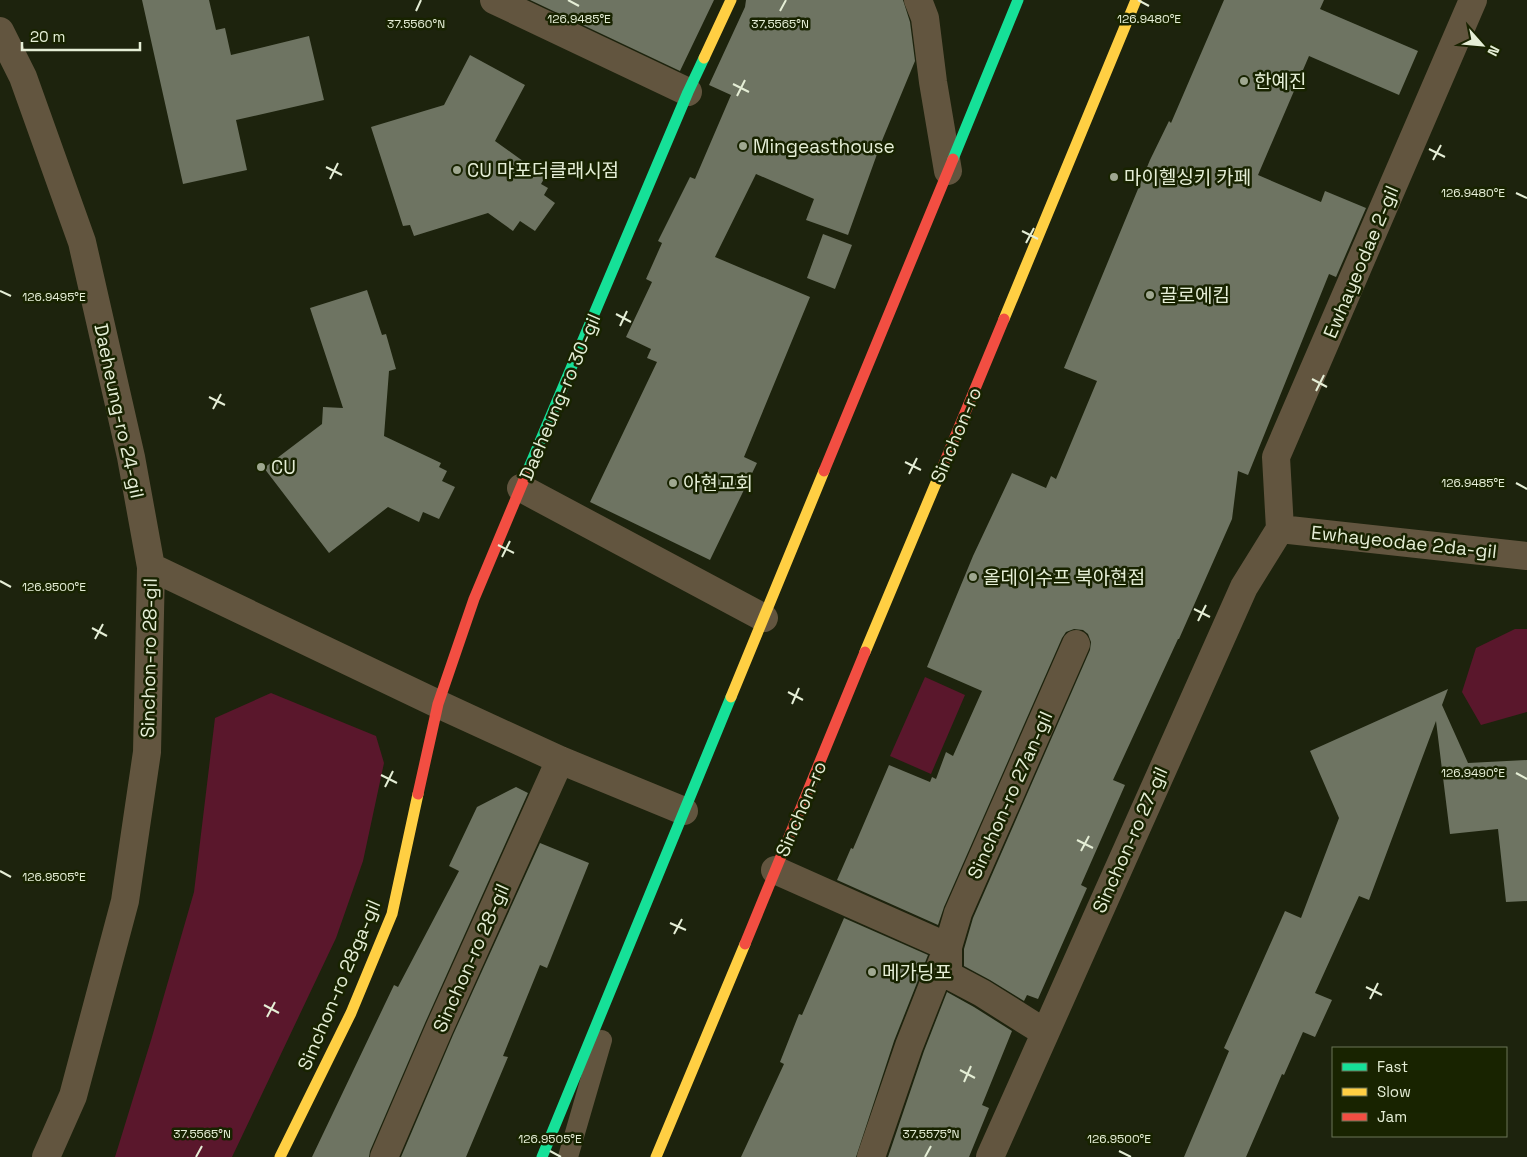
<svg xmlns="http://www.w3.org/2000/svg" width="1527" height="1157" viewBox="0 0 1527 1157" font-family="'Space Grotesk','Noto Sans KR',sans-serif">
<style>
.green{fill:#5a172c}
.building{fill:#6e7462}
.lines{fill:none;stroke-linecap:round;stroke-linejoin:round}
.lane{stroke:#62553f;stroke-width:20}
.street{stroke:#62553f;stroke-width:28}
.fast{stroke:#16e098;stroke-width:11}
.slow{stroke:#ffcf43;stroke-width:11}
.jam{stroke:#f24e42;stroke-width:11}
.ticks{fill:none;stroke:#e5eed6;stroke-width:2}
.poi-dot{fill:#9fa790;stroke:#182300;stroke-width:2}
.labels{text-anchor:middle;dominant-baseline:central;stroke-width:5;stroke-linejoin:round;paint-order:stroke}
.poi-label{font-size:19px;fill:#e5eed6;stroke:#182300;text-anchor:start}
.street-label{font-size:19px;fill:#e5eed6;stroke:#182300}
.ticks-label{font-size:12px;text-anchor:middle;fill:#e5eed6;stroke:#182300;stroke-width:5;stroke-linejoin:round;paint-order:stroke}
</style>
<rect width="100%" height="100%" fill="#1d230d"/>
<path class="green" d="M 1515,629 L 1527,629 L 1527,712 L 1481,725 L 1462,692 L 1476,648 Z
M 925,677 L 965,695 L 931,774 L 890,756 Z
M 271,693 L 376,736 L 384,763 L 363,861 L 336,938 L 232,1157 L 115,1157 L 152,1037 L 194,892 L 215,718 Z"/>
<path class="building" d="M 142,0 L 209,0 L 216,30 L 225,28 L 231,55 L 309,36 L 324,100 L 236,120 L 247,170 L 183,184 Z
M 530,0 L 714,0 L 680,71 Z
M 746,0 L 903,0 L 910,22 L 915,61 L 881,143 L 848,235 L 806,220 L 814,199 L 756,174 L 715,257 L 810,297 L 744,457 L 757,463 L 710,560 L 590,502 L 657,362 L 647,358 L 651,349 L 626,337 L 652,282 L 646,279 L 662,243 L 658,241 L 690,177 L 695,179 L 731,95 L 709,85 L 745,7 Z
M 1224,0 L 1324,0 L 1320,9 L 1418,51 L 1399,95 L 1309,56 L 1258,175 L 1321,202 L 1325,191 L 1366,208 L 1336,277 L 1329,274 L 1248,475 L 1238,471 L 1232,519 L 1179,639 L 1178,639 L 1113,780 L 1125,785 L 1081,885 L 1087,888 L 1038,999 L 1027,995 L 1024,1001 L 990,980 L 964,966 L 964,949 L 973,918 L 1090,650 L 1091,642 L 1088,634 L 1083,630 L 1074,629 L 1066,632 L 1062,638 L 944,907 L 938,925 L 837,880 L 851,848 L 853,849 L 889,765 L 930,782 L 932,777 L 936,779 L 946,752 L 953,756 L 982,691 L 927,667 L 973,556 L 1012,473 L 1046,488 L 1051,476 L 1056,479 L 1097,381 L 1064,368 L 1150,160 L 1169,121 L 1171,123 Z
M 470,55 L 525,85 L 495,141 L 545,177 L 541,184 L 548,188 L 544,195 L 555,203 L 535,231 L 520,221 L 513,231 L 488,213 L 414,236 L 410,225 L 403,226 L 371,127 L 444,105 Z
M 823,234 L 852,245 L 835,289 L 807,278 Z
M 367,290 L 382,335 L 386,334 L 396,369 L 389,371 L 384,436 L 441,463 L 439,467 L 447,471 L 442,481 L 455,487 L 439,519 L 423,512 L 419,522 L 388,507 L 329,553 L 264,468 L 322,424 L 323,407 L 343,408 L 310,308 Z
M 1448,689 L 1442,705 L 1468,763 L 1527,760 L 1527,901 L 1506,902 L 1498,829 L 1450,834 L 1436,721 L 1369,900 L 1359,896 L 1315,993 L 1332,1000 L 1315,1037 L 1303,1032 L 1284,1075 L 1282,1074 L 1246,1157 L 1184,1157 L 1229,1051 L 1224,1048 L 1285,911 L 1301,918 L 1339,818 L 1310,751 Z
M 516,787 L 528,793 L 425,1023 L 370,1151 L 369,1157 L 312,1157 L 394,985 L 398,987 L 459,871 L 449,866 L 477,807 Z
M 540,843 L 589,863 L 547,968 L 540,965 L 503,1056 L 508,1057 L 466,1157 L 401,1157 L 453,1035 Z
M 844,918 L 928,955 L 894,1041 L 856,1157 L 741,1157 L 784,1064 L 780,1062 L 799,1014 L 802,1015 Z
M 947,992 L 974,1007 L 1012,1031 L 982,1105 L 989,1108 L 969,1157 L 888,1157 L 924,1051 Z"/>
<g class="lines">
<path class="lane" d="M 568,1157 L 602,1040"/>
<path class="street" d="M 494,0 L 688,92
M 918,0 L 925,18 L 933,82 L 948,171
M 0,31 L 23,77 L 82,242 L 131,457 L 151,567
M 521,488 L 764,618
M 1280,529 L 1276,457 L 1473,0
M 1280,529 L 1527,556
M 775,870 L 948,947 L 948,975 L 982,993 L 1044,1032
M 46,1157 L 73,1096 L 125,901 L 147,752 L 151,567 L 438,704 L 560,760 L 684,811
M 384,1157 L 439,1029 L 560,760
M 871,1157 L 909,1046 L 948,947 L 958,913 L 1076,644
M 990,1157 L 1244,587 L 1280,529"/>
<path class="fast" d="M 953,159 L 1018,0
M 528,470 L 688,92 L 704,58
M 542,1157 L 731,697"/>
<path class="slow" d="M 704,58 L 731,0
M 1004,319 L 1136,0
M 865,652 L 938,478
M 731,697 L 824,471
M 280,1157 L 351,1013 L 392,914 L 418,794
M 656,1157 L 745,944"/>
<path class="jam" d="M 824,471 L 953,159
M 938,478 L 1004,319
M 418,794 L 438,704 L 474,599 L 528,470
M 745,944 L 865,652"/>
</g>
<path class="ticks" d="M 568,0 L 579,6M 1138,0 L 1149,6M 416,11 L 421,0M 780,11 L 786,0M 733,84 L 749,92M 737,96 L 745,80M 1429,149 L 1445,157M 1433,160 L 1441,145M 326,167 L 342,175M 330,179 L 338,163M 1516,193 L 1527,198M 1022,231 L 1038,239M 1026,243 L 1034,228M 0,291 L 11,296M 616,314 L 631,322M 620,326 L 627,311M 1312,379 L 1327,387M 1316,391 L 1324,375M 209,397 L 225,405M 213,409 L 221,394M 905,462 L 921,470M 909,474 L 917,458M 1516,483 L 1527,489M 498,545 L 514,553M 502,557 L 510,541M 0,581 L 11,587M 1194,609 L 1210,617M 1198,621 L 1206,605M 92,628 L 107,636M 95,639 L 103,624M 788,692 L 803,700M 792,704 L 799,688M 1516,773 L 1527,779M 381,775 L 397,783M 385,787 L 393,771M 1077,840 L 1093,848M 1081,851 L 1089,836M 0,871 L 11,877M 670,923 L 686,930M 674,934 L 682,919M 1366,987 L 1382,995M 1370,999 L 1378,983M 264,1005 L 279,1013M 267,1017 L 275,1002M 960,1070 L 975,1078M 964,1082 L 971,1066M 550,1151 L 561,1157M 1119,1151 L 1131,1157M 196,1157 L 202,1146M 925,1157 L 931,1146"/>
<g class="poi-dot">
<circle cx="1244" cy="81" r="5"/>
<circle cx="743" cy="146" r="5"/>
<circle cx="457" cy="170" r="5"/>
<circle cx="1114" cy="177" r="5"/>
<circle cx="1150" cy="295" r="5"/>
<circle cx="261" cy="467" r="5"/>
<circle cx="673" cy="483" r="5"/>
<circle cx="973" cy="577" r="5"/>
<circle cx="872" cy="972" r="5"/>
</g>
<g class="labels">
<g class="poi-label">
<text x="1254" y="81">한예진</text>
<text x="753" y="146">Mingeasthouse</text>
<text x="467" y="170">CU 마포더클래시점</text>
<text x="1124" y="177">마이헬싱키 카페</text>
<text x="1160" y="295">끌로에킴</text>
<text x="271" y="467">CU</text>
<text x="683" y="483">아현교회</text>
<text x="983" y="577">올데이수프 북아현점</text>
<text x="882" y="972">메가딩포</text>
</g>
<g class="street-label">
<text transform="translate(1361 262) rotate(-67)">Ewhayeodae 2-gil</text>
<text transform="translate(560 397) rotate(-67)">Daeheung-ro 30-gil</text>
<text transform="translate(119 411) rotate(78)">Daeheung-ro 24-gil</text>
<text transform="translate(956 435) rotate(-67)">Sinchon-ro</text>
<text transform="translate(1404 542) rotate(6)">Ewhayeodae 2da-gil</text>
<text transform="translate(149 658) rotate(-89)">Sinchon-ro 28-gil</text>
<text transform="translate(1010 795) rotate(-66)">Sinchon-ro 27an-gil</text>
<text transform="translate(801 809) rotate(-67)">Sinchon-ro</text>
<text transform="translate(1130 840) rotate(-66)">Sinchon-ro 27-gil</text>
<text transform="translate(471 958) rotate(-66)">Sinchon-ro 28-gil</text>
<text transform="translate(339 985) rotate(-67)">Sinchon-ro 28ga-gil</text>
</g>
</g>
<g class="ticks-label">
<text x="579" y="23">126.9485°E</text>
<text x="1149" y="23">126.9480°E</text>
<text x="416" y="28">37.5560°N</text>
<text x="780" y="28">37.5565°N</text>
<text x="1473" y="197">126.9480°E</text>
<text x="54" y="301">126.9495°E</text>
<text x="1473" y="487">126.9485°E</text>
<text x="54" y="591">126.9500°E</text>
<text x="1473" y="777">126.9490°E</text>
<text x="54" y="881">126.9505°E</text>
<text x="202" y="1138">37.5565°N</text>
<text x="931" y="1138">37.5575°N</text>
<text x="550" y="1143">126.9505°E</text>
<text x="1119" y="1143">126.9500°E</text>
</g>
<rect x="1332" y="1047" width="175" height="90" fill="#182300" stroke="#6a7456"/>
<rect x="1342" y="1063" width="25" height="8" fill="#16e098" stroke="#6a7456"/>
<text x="1377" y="1072" font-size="15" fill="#e5eed6">Fast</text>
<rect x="1342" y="1088" width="25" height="8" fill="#ffcf43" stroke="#6a7456"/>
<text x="1377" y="1097" font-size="15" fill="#e5eed6">Slow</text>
<rect x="1342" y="1113" width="25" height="8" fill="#f24e42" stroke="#6a7456"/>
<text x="1377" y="1122" font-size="15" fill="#e5eed6">Jam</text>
<g transform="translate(1482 45) rotate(117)" stroke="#182300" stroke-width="4" paint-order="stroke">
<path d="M0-4L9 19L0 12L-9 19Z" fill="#e5eed6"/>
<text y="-8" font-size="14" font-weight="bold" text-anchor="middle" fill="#e5eed6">N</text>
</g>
<path d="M22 42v8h118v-8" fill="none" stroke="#e5eed6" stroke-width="2.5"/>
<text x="30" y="42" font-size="15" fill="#e5eed6" stroke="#182300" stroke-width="4" paint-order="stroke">20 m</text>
</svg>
